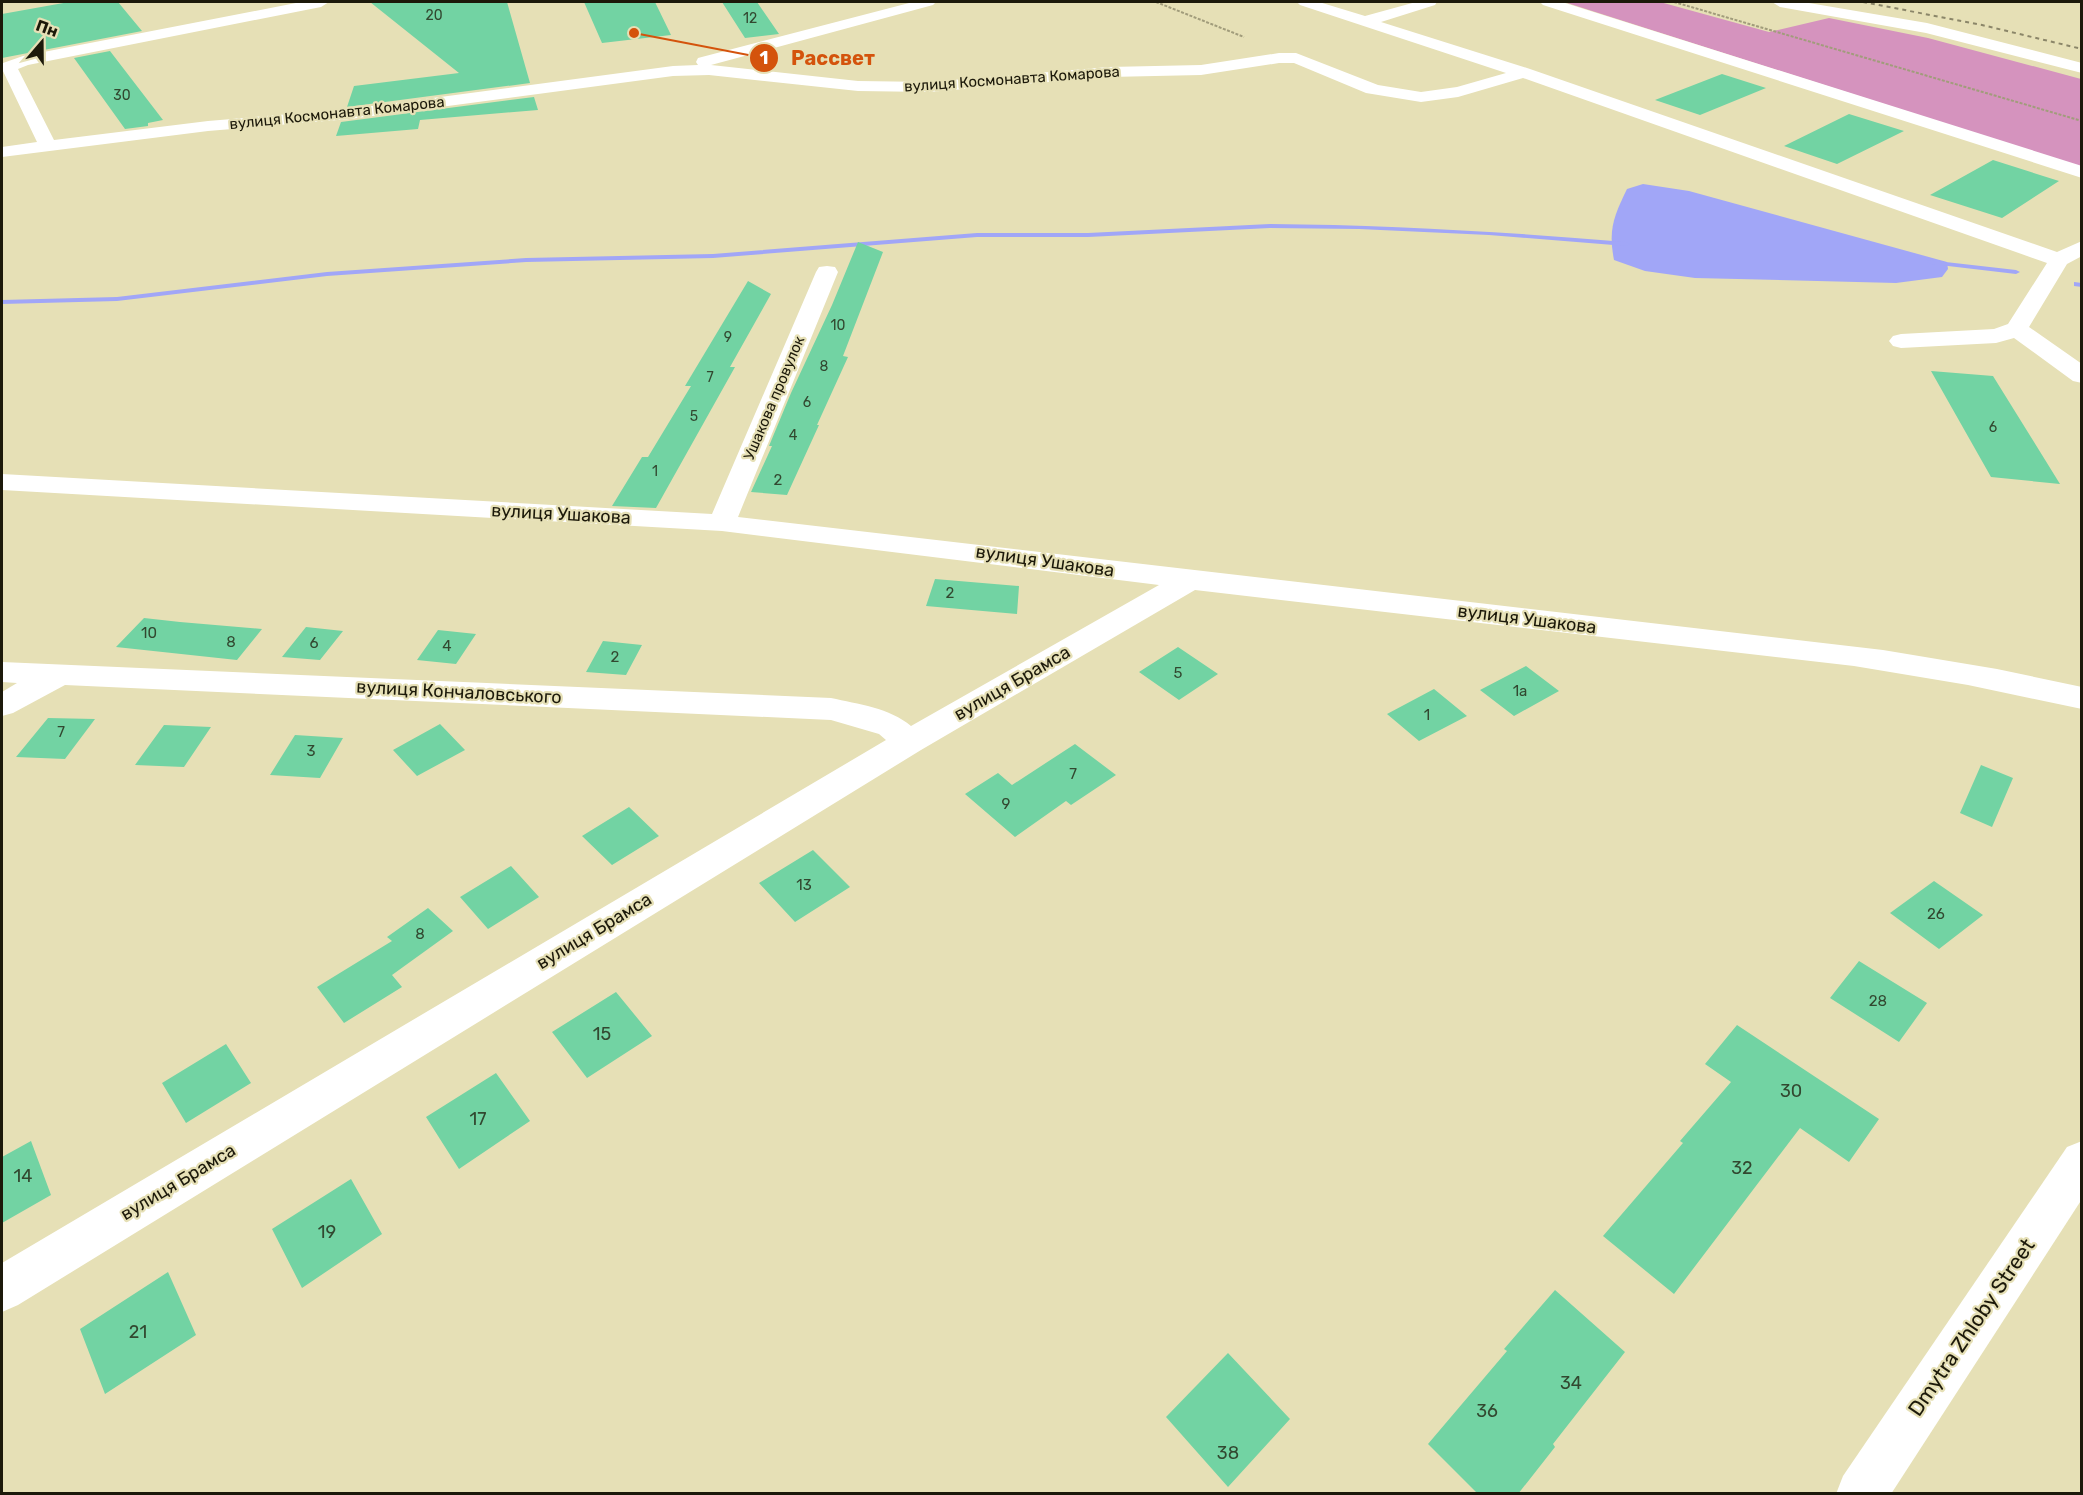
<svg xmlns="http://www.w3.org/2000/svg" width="2083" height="1495" viewBox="0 0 2083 1495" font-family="Rubik,sans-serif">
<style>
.green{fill:#d593be}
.water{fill:#a1a6f7}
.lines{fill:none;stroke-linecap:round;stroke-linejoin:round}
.stream{fill:#a1a6f7;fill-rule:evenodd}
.building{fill:#72d3a3}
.path{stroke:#a19c7b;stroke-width:2;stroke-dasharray:3 1.5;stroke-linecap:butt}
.minor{fill:#fff;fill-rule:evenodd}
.major{fill:#fff;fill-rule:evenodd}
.rail{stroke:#8b8669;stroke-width:2;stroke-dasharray:4 4;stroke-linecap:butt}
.labels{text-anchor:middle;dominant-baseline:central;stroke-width:4.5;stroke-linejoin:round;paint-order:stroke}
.far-number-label{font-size:14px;fill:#324830}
.far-street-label{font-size:15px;fill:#1c190a;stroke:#e6e0b6}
.number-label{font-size:15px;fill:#324830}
.street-label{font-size:18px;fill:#1c190a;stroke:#e6e0b6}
.near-number-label{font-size:18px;fill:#324830}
.near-street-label{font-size:21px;fill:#1c190a;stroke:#e6e0b6}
.leader{fill:none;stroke:#d4530c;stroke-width:2}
.callout-dot{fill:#d4530c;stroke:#e6e0b6;stroke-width:2}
.mark-label{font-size:18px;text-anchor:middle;font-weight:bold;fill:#fff}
.callout-label{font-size:20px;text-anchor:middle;font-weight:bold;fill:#d4530c;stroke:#e6e0b6;stroke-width:4.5;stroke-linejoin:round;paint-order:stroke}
</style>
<rect width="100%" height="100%" fill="#e6e0b6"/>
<path class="green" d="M 1564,2 L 1660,2 L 1769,32 L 1829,18 L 1928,38 L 2081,79 L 2081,167 Z"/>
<path class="water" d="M 1643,184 L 1689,191 L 1947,262 L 1948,269 L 1942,277 L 1896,283 L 1695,278 L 1645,271 L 1614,260 C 1608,229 1614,216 1627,189 Z"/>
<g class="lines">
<path class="stream" d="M 1270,224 C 1389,225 1507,232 1626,242 L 1630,244 L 1626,246 L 1489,235 L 1359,229 L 1270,228 L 1088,237 L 977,237 L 713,258 L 526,262 L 327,276 L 117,301 L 2,304 L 2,300 L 117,297 L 327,272 L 526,258 L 713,254 L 977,233 L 1088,233 Z
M 1928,260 L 2016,270 L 2020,272 L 2016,274 L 1931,264 L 1927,262 Z
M 2074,282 L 2082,283 L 2082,287 L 2074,286 Z"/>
</g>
<path class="building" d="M 69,2 L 118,2 L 142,31 L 2,58 L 2,14 Z
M 370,2 L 507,2 L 530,83 L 347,107 L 354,86 L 459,73 Z
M 584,2 L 655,2 L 671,35 L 602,43 Z
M 722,2 L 757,2 L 779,34 L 745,38 Z
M 110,51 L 163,120 L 148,123 L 148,126 L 125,129 L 74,58 Z
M 1722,74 L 1766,88 L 1700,115 L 1655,100 Z
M 534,97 L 538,110 L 420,120 L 418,129 L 336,136 L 341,122 Z
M 1849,114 L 1904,131 L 1837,164 L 1784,146 Z
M 1993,160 L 2059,181 L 2002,218 L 1930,195 Z
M 858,242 L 883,252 L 843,356 L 848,357 L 817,425 L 819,425 L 787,495 L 751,492 L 772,446 L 769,446 L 791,393 L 832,305 Z
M 748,281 L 771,294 L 730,367 L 735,367 L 656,508 L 612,506 L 642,457 L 648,457 L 691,386 L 685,386 Z
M 1931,371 L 1993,376 L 2060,484 L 1991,477 Z
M 935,579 L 1019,586 L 1017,614 L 926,606 Z
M 144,618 L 180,622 L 262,629 L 237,660 L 116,647 Z
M 306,627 L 343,631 L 320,660 L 282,657 Z
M 438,630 L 476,634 L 456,664 L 417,660 Z
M 603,641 L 642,645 L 626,675 L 586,672 Z
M 1178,647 L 1218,674 L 1179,700 L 1139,672 Z
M 1526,666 L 1559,691 L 1514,716 L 1480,690 Z
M 1434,689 L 1467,716 L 1419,741 L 1387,714 Z
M 48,718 L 95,719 L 65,759 L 16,757 Z
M 440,724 L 465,750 L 417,776 L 393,750 Z
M 164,725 L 211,727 L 184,767 L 135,765 Z
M 295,735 L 343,738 L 320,778 L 270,775 Z
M 1075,744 L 1116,775 L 1071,805 L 1066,801 L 1015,837 L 965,794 L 998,773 L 1012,785 Z
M 1981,765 L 2013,778 L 1992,827 L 1960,813 Z
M 629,807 L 659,836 L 612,865 L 582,836 Z
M 813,850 L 850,887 L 795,922 L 759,883 Z
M 511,866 L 539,897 L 488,929 L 460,897 Z
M 1934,881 L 1983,915 L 1939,949 L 1890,913 Z
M 428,908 L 453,931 L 392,975 L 402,987 L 344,1023 L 317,987 L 392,941 L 387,937 Z
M 1859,961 L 1927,1003 L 1899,1042 L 1830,998 Z
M 616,992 L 652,1036 L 587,1078 L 552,1032 Z
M 1737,1025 L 1879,1119 L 1849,1162 L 1800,1128 L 1674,1294 L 1603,1236 L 1683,1143 L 1680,1141 L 1731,1082 L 1705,1064 Z
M 226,1044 L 251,1083 L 186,1123 L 162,1083 Z
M 496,1073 L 530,1121 L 459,1169 L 426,1117 Z
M 31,1141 L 51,1195 L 2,1223 L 2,1157 Z
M 351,1179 L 382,1234 L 302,1288 L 272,1229 Z
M 168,1272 L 196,1335 L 105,1394 L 80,1329 Z
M 1555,1290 L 1625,1352 L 1553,1444 L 1555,1447 L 1518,1494 L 1478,1494 L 1428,1444 L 1507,1351 L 1504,1349 Z
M 1228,1353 L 1290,1419 L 1228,1487 L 1166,1417 Z"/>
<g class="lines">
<path class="path" d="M 1156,2 L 1244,37
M 1674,2 L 2082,121"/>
<path class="minor" d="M 301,2 L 329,2 L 321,7 L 28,65 L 18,69 L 54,140 L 208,121 L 350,109 L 673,66 L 698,65 L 696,62 L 698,58 L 913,2 L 936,2 L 933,5 L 711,65 L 858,81 L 929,82 L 1109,67 L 1201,65 L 1279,53 L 1296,53 L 1378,85 L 1421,92 L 1457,87 L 1506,73 L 1300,5 L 1297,2 L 1319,2 L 1365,16 L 1416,2 L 1437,2 L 1435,5 L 1381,22 L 1530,69 L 2057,252 L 2082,241 L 2082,256 L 2067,264 L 2029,327 L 2082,364 L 2082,383 L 2073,381 L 2014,338 L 1996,343 L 1901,348 L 1893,346 L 1889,341 L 1893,336 L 1901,334 L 1994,329 L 2008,324 L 2047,263 L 1523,78 L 1458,97 L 1421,102 L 1366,93 L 1294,63 L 1279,63 L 1201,75 L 1109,77 L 929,92 L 858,91 L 709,75 L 673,76 L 350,119 L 208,131 L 2,157 L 2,147 L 37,142 L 2,69 L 3,63 L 23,56 Z
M 1540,2 L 1562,2 L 2082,166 L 2082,178 L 1543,5 Z
M 1772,2 L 1803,2 L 1927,23 L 2082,63 L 2082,73 L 1926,33 L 1780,7 Z
M 827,266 L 835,267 L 838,272 L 738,517 L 1883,650 L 1997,669 L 2082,687 L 2082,709 L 1968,685 L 1854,666 L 1195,590 L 921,750 L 18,1305 L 2,1312 L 2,1263 L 886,740 L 879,734 L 831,720 L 65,685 L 13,713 L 2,716 L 2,692 L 17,683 L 2,682 L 2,662 L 831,698 C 858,704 890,708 911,726 L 1159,585 L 722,531 L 2,490 L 2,474 L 712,514 L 816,272 L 819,267 Z"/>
<path class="major" d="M 2082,1141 L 2082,1199 L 1891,1494 L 1836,1494 L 1843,1476 L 2067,1147 Z"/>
<path class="rail" d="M 1863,2 L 1982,25 L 2082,49"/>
</g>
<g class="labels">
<g class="far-number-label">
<text x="434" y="15">20</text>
<text x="750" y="18">12</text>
<text x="122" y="95">30</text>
<text x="838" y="325">10</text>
<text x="728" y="337">9</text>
<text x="824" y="366">8</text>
<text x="710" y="377">7</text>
<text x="807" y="402">6</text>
<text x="694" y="416">5</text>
<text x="1993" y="427">6</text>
<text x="793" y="435">4</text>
<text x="655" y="471">1</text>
</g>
<g class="far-street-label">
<text transform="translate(1012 79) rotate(-4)">вулиця Космонавта Комарова</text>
<text transform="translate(337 113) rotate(-6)">вулиця Космонавта Комарова</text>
<text transform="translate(774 398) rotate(-67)">Ушакова провулок</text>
</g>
<g class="number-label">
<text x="778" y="480">2</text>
<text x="950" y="593">2</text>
<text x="149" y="633">10</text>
<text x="231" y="642">8</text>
<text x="314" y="643">6</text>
<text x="447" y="646">4</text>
<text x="615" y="657">2</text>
<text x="1178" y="673">5</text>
<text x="1520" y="691">1а</text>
<text x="1427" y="715">1</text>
<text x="61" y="732">7</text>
<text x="311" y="751">3</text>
<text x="1073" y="774">7</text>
<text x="1006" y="804">9</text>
<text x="804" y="885">13</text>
<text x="1936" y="914">26</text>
<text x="420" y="934">8</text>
<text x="1878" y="1001">28</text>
</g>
<g class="street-label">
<text transform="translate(561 514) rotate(3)">вулиця Ушакова</text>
<text transform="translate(1045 561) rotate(8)">вулиця Ушакова</text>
<text transform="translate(1527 619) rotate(7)">вулиця Ушакова</text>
<text transform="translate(1012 683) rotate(-30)">вулиця Брамса</text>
<text transform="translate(459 692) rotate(3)">вулиця Кончаловського</text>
<text transform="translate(594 931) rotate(-31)">вулиця Брамса</text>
<text transform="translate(178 1182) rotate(-31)">вулиця Брамса</text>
</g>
<g class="near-number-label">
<text x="602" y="1034">15</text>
<text x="1791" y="1091">30</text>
<text x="478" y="1119">17</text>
<text x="1742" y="1168">32</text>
<text x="23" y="1176">14</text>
<text x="327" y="1232">19</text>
<text x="138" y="1332">21</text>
<text x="1571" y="1383">34</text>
<text x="1487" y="1411">36</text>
<text x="1228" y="1453">38</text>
</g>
<g class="near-street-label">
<text transform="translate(1971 1327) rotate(-56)">Dmytra Zhloby Street</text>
</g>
</g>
<path class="leader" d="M634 33L764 58"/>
<g class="callout-dot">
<circle cx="634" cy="33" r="6"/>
<circle cx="764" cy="58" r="15"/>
</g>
<g class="mark-label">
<text x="764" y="64">1</text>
</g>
<g class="callout-label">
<text x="833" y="65">Рассвет</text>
</g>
<rect width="2083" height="1495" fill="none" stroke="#1c190a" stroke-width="6"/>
<g transform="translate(42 42) rotate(20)" stroke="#e6e0b6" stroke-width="4.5" paint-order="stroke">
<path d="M0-4.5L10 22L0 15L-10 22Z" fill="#1c190a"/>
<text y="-9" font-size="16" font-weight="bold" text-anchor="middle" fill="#1c190a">Пн</text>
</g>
</svg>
